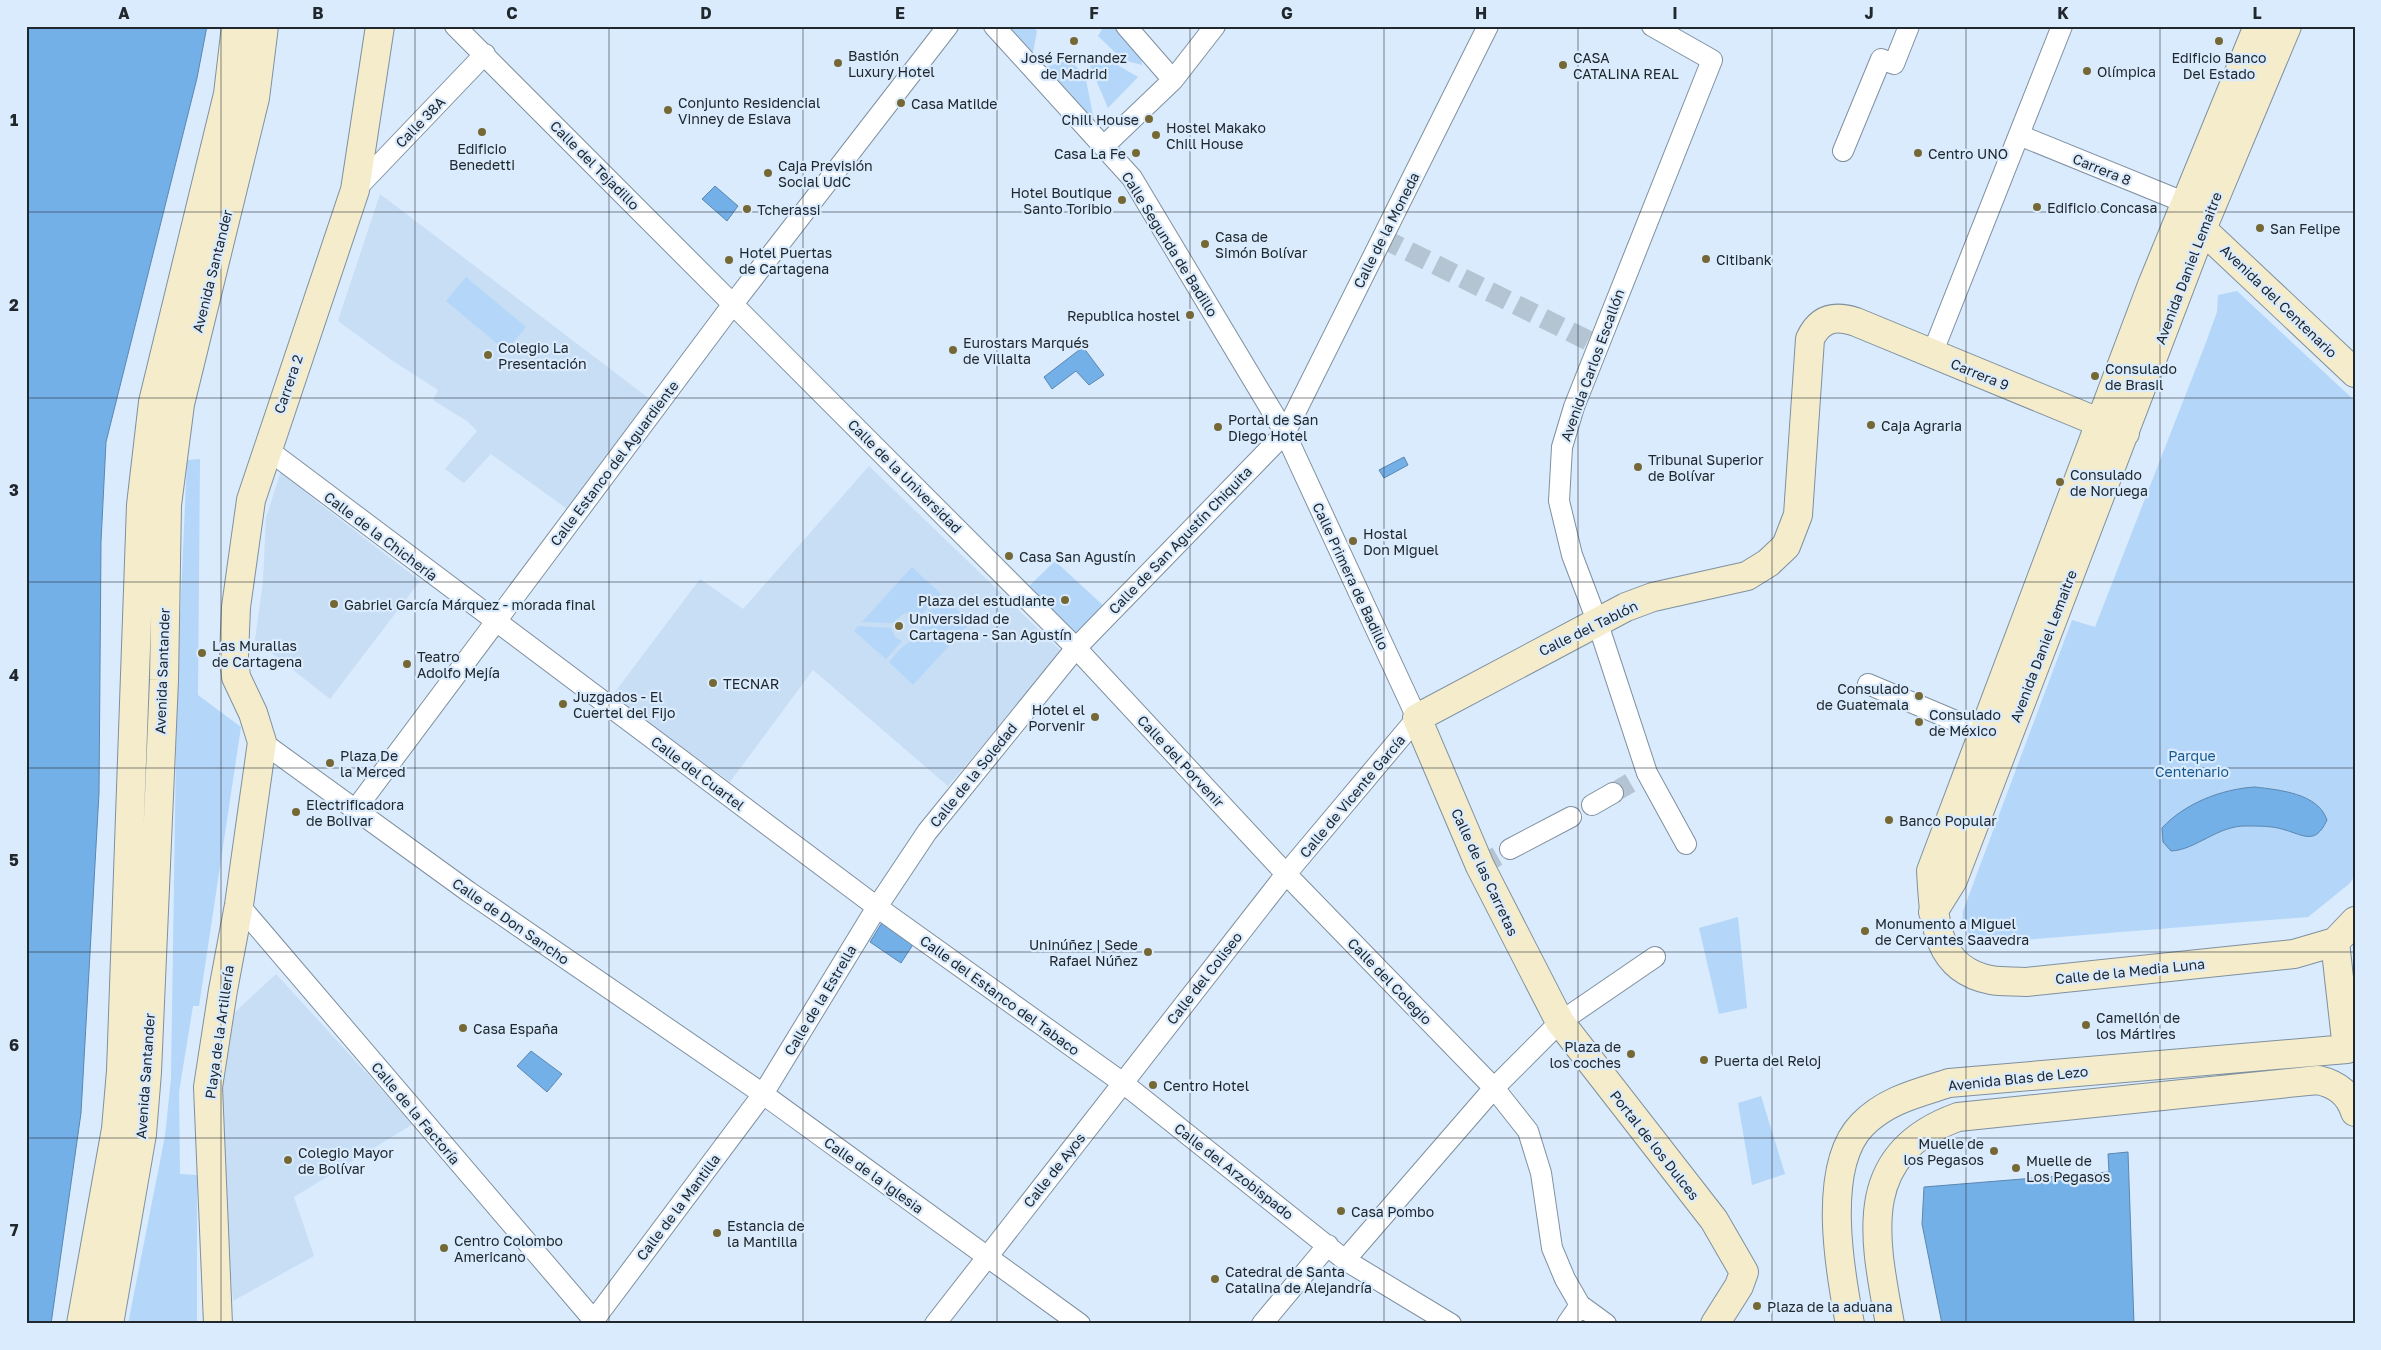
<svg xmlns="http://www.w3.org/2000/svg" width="2381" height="1350" viewBox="0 0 2381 1350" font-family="'Golos Text',sans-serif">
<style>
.built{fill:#c7def5}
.green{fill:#b4d6f8}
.water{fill:#74b0e8;stroke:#5b87b0}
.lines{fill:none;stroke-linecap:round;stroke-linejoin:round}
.street-tunnel{stroke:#b4c4d3;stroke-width:20;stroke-dasharray:20 10;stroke-linecap:butt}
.street-casing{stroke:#7f90a0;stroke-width:22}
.secondary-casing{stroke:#7f90a0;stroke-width:30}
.street{stroke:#fff;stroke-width:20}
.secondary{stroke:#f4ecca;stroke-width:28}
.grid{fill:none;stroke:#20272d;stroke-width:1;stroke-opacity:0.55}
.poi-dot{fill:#756835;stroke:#d9ebfd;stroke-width:2}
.labels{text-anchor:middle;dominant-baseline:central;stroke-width:4.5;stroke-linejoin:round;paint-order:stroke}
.poi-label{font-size:14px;fill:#20272d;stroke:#d9ebfd;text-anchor:start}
.street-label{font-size:14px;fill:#20272d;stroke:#d9ebfd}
.park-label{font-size:14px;fill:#18598d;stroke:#d9ebfd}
.neatline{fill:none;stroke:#20272d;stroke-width:2}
.grid-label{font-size:16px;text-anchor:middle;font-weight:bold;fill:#20272d}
</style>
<rect width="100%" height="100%" fill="#d9ebfd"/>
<path class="built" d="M 380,194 L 651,400 L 570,511 L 491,454 L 464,483 L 445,469 L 477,431 L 467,421 L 433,400 L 438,390 L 390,359 L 338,321 Z
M 869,466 L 1062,652 L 948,786 L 813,670 L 730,782 L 612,696 L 700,579 L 743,609 Z
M 281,471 L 320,504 L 420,581 L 330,699 L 255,640 L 263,581 L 266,518 Z
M 276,974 L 413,1124 L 294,1197 L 314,1256 L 233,1301 L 216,1085 L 233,1014 Z"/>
<path class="green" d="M 1003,26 L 1032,26 L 1037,31 L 1032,58 Z
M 1104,26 L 1118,26 L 1140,49 L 1142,65 L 1123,60 L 1098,36 Z
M 1100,55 L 1138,77 L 1108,108 L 1090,66 Z
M 1069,60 L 1085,75 L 1094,120 L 1042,68 Z
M 466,277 L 526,327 L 506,351 L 446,301 Z
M 2237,291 L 2355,401 L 2355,876 L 2349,884 L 2308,917 L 1987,943 C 1970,938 1961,930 1963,911 L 2072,620 L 2095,627 L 2205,345 L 2217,312 L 2218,295 Z
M 200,459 L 198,695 L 241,727 L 199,1006 L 193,1006 L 179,1092 L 180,1174 L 197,1175 L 197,1324 L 128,1324 L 165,1136 L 171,1078 L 177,686 L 187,460 Z
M 1055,561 L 1107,609 L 1076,643 L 1028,587 Z
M 912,567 L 941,594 L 920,616 L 912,612 L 903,614 L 893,623 L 862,622 Z
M 944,597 L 964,616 L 958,621 L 923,617 Z
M 967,618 L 971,622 L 913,685 L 889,662 C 894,657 899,649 905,645 C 916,637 922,634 922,620 L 958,625 Z
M 858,626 L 891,628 L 895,637 L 902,641 L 886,659 L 854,631 Z
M 1738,917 L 1747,1008 L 1719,1014 L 1699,928 Z
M 1761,1096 L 1785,1174 L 1752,1185 L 1738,1103 Z"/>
<path class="water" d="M 26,26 L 207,26 L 197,78 L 106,442 L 101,542 L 99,793 L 81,1113 L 51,1324 L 26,1324 Z
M 715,186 L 738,206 L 727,221 L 702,199 Z
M 1083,347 L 1104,375 L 1089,385 L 1076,371 L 1052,389 L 1044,377 Z
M 1404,457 L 1408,465 L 1384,478 L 1379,470 Z
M 2255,787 C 2279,790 2318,793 2327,820 C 2315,846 2304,835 2282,829 C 2272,826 2258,826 2247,826 C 2218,825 2196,850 2171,851 L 2163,842 L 2162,828 C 2185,803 2222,789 2255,787 Z
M 883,921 L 914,943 L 901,963 L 870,942 Z
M 531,1051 L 562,1074 L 547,1092 L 517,1066 Z
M 2128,1152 L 2134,1324 L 1942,1324 L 1922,1224 L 1924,1187 L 2109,1172 L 2108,1154 Z"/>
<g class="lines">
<path class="street-tunnel" d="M 1382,238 L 1597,345
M 1613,793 L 1647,773
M 1480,866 L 1510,849"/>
<defs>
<path id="street" d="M 455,26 L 1076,648 L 1286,874 L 1494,1088 L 1528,1131 L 1541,1173 L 1552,1248 L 1565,1279 L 1580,1305 L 1606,1324
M 1126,26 L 1173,80
M 1652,26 L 1712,60 L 1574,407 L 1562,447 L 1559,501 L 1572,555 L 1597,621 L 1647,773 L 1686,844
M 2019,135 L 2186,203
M 1104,146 L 1173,80 L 1215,26
M 1843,151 L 1881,59 L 1894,64 L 1909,26
M 355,190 L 485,54
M 1932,354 L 2062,26
M 267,449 L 877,907 L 1123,1083 L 1345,1260 L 1451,1324
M 1868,684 L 1984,733
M 262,742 L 469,892 L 763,1094 L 1080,1324
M 1592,805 L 1613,793
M 355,810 L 733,304 L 948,26
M 1510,849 L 1571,817
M 239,905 L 597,1324
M 1345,1260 L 1494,1088 L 1560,1022 L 1655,957
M 591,1324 L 763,1094 L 877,907 L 927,832 L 1076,648 L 1285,433 L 1488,26
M 935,1324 L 1286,874 L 1417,718 L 1285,433 L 1132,178 L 994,26
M 1262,1324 L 1328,1245
M 1567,1324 L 1580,1305"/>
<path id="secondary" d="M 2258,26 L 2152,285 L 1931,871 C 1934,918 1934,969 1991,980 C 2002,982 2015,981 2026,982 L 2294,954 L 2335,942 L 2355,921
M 2202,229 L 2355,373
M 1933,912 L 1953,880 L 2202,229 L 2287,26
M 2335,942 L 2347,1049
M 81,1324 L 116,1129 L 121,1071 L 141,505 L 153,402 L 228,94 L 236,26
M 109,1324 L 142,1134 L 147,1072 L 164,680 L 167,505 L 180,404 L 255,98 L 264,26
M 218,1324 L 208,1087 L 223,990 L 239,905 L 262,742 L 253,713 L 236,677 L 234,656 L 236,607 L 251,500 L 355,190 L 380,26
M 1715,1324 L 1739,1286 L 1744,1272 L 1714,1220 L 1560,1022 L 1480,866 L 1417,718 L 1626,607 L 1653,597 L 1747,576 L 1768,563 L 1786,546 L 1798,515 L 1810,339 C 1820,318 1835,315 1856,322 L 2125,433
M 1850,1324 C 1840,1272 1821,1167 1862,1125 C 1886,1100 1918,1093 1949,1083 L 2347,1049
M 1890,1324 C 1874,1237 1855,1154 1958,1117 L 2318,1080 C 2336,1084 2349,1093 2355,1112"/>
</defs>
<use href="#street" class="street-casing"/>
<use href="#secondary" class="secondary-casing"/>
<use href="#street" class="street"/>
<use href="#secondary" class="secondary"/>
</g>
<path class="grid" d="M 221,26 L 221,1324M 415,26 L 415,1324M 609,26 L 609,1324M 803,26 L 803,1324M 997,26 L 997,1324M 1190,26 L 1190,1324M 1384,26 L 1384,1324M 1578,26 L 1578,1324M 1772,26 L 1772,1324M 1966,26 L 1966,1324M 2160,26 L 2160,1324M 26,212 L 2355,212M 26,398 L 2355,398M 26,582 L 2355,582M 26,768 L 2355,768M 26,952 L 2355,952M 26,1138 L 2355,1138"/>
<g class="poi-dot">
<circle cx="1074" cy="41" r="5"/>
<circle cx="2219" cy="41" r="5"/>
<circle cx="838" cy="63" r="5"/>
<circle cx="1563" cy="65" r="5"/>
<circle cx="2087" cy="71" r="5"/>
<circle cx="901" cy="103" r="5"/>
<circle cx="668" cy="110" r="5"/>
<circle cx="1149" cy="119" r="5"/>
<circle cx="482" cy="132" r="5"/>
<circle cx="1156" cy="135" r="5"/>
<circle cx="1136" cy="153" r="5"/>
<circle cx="1918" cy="153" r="5"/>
<circle cx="768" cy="173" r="5"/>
<circle cx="1122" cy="200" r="5"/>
<circle cx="2037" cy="207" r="5"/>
<circle cx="747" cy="209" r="5"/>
<circle cx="2260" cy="228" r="5"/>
<circle cx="1205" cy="244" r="5"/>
<circle cx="1706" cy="259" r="5"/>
<circle cx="729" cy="260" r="5"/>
<circle cx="1190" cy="315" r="5"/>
<circle cx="953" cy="350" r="5"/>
<circle cx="488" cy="355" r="5"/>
<circle cx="2095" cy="376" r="5"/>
<circle cx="1871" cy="425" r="5"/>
<circle cx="1218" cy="427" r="5"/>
<circle cx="1638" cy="467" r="5"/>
<circle cx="2060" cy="482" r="5"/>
<circle cx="1353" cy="541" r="5"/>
<circle cx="1009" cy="556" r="5"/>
<circle cx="1065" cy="600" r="5"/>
<circle cx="334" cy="604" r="5"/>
<circle cx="899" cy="626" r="5"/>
<circle cx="202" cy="653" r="5"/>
<circle cx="407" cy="664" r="5"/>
<circle cx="713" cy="683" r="5"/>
<circle cx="1919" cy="696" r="5"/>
<circle cx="563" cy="704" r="5"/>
<circle cx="1095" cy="717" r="5"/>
<circle cx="1919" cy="722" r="5"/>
<circle cx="330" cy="763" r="5"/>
<circle cx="296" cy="812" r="5"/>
<circle cx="1889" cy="820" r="5"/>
<circle cx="1865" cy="931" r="5"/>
<circle cx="1148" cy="952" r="5"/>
<circle cx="2086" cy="1025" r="5"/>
<circle cx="463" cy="1028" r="5"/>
<circle cx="1631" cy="1054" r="5"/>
<circle cx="1704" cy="1060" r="5"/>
<circle cx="1153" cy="1085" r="5"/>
<circle cx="1994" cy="1151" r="5"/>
<circle cx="288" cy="1160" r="5"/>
<circle cx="2016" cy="1168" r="5"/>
<circle cx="1341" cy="1211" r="5"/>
<circle cx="717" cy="1233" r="5"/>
<circle cx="444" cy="1248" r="5"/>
<circle cx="1215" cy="1279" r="5"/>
<circle cx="1757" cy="1306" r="5"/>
</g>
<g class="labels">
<g class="poi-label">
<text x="848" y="55">Bastión<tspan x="848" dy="16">Luxury Hotel</tspan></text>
<text x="1074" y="57" text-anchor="middle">José Fernandez<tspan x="1074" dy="16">de Madrid</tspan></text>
<text x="1573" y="57">CASA<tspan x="1573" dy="16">CATALINA REAL</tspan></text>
<text x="2219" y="57" text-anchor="middle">Edificio Banco<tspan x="2219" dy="16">Del Estado</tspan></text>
<text x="2097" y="71">Olímpica</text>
<text x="678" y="102">Conjunto Residencial<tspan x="678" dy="16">Vinney de Eslava</tspan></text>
<text x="911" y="103">Casa Matilde</text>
<text x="1139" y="119" text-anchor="end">Chill House</text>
<text x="1166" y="127">Hostel Makako<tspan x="1166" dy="16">Chill House</tspan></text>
<text x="482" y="148" text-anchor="middle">Edificio<tspan x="482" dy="16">Benedetti</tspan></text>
<text x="1126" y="153" text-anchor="end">Casa La Fe</text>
<text x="1928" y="153">Centro UNO</text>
<text x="778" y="165">Caja Previsión<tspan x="778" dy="16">Social UdC</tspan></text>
<text x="1112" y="192" text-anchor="end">Hotel Boutique<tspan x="1112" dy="16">Santo Toribio</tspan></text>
<text x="2047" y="207">Edificio Concasa</text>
<text x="757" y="209">Tcherassi</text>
<text x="2270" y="228">San Felipe</text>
<text x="1215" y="236">Casa de<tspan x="1215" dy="16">Simón Bolívar</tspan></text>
<text x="739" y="252">Hotel Puertas<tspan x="739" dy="16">de Cartagena</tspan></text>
<text x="1716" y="259">Citibank</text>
<text x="1180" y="315" text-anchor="end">Republica hostel</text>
<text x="963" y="342">Eurostars Marqués<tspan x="963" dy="16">de Villalta</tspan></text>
<text x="498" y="347">Colegio La<tspan x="498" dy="16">Presentación</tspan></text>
<text x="2105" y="368">Consulado<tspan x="2105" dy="16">de Brasil</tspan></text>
<text x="1228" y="419">Portal de San<tspan x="1228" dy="16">Diego Hotel</tspan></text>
<text x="1881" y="425">Caja Agraria</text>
<text x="1648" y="459">Tribunal Superior<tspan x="1648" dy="16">de Bolívar</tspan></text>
<text x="2070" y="474">Consulado<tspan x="2070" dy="16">de Noruega</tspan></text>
<text x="1363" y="533">Hostal<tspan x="1363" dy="16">Don Miguel</tspan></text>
<text x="1019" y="556">Casa San Agustín</text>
<text x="1055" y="600" text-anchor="end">Plaza del estudiante</text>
<text x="344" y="604">Gabriel García Márquez - morada final</text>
<text x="909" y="618">Universidad de<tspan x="909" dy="16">Cartagena - San Agustín</tspan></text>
<text x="212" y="645">Las Murallas<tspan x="212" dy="16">de Cartagena</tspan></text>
<text x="417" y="656">Teatro<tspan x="417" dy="16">Adolfo Mejía</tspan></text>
<text x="723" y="683">TECNAR</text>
<text x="1909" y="688" text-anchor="end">Consulado<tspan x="1909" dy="16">de Guatemala</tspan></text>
<text x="573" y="696">Juzgados - El<tspan x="573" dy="16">Cuertel del Fijo</tspan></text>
<text x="1085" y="709" text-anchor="end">Hotel el<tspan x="1085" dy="16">Porvenir</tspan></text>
<text x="1929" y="714">Consulado<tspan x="1929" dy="16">de México</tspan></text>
<text x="340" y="755">Plaza De<tspan x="340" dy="16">la Merced</tspan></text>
<text x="306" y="804">Electrificadora<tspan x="306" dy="16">de Bolivar</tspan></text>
<text x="1899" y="820">Banco Popular</text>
<text x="1875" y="923">Monumento a Miguel<tspan x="1875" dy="16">de Cervantes Saavedra</tspan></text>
<text x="1138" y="944" text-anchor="end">Uninúñez | Sede<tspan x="1138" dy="16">Rafael Núñez</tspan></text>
<text x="2096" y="1017">Camellón de<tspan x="2096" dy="16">los Mártires</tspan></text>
<text x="473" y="1028">Casa España</text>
<text x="1621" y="1046" text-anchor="end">Plaza de<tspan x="1621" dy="16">los coches</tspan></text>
<text x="1714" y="1060">Puerta del Reloj</text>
<text x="1163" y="1085">Centro Hotel</text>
<text x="1984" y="1143" text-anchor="end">Muelle de<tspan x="1984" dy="16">los Pegasos</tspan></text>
<text x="298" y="1152">Colegio Mayor<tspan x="298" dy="16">de Bolívar</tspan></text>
<text x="2026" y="1160">Muelle de<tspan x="2026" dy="16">Los Pegasos</tspan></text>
<text x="1351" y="1211">Casa Pombo</text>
<text x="727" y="1225">Estancia de<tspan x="727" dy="16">la Mantilla</tspan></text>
<text x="454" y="1240">Centro Colombo<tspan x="454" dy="16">Americano</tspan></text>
<text x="1225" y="1271">Catedral de Santa<tspan x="1225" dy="16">Catalina de Alejandría</tspan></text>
<text x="1767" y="1306">Plaza de la aduana</text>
</g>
<g class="street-label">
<text transform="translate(420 122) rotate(-46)">Calle 38A</text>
<text transform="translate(595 165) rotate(45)">Calle del Tejadillo</text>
<text transform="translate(2102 169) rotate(22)">Carrera 8</text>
<text transform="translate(1386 230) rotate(-63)">Calle de la Moneda</text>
<text transform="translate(1170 244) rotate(58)">Calle Segunda de Badillo</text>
<text transform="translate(2188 268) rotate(-69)">Avenida Daniel Lemaitre</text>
<text transform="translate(212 271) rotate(-76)">Avenida Santander</text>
<text transform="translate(2279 301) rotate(44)">Avenida del Centenario</text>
<text transform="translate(1592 365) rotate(-70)">Avenida Carlos Escallón</text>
<text transform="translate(1980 374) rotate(22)">Carrera 9</text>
<text transform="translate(288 384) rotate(-71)">Carrera 2</text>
<text transform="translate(614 463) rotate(-53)">Calle Estanco del Aguardiente</text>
<text transform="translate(905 476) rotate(45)">Calle de la Universidad</text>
<text transform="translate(381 536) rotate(37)">Calle de la Chichería</text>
<text transform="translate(1180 540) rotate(-46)">Calle de San Agustín Chiquita</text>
<text transform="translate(1351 576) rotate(65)">Calle Primera de Badillo</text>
<text transform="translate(1588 628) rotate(-26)">Calle del Tablón</text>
<text transform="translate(2043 646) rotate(-69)">Avenida Daniel Lemaitre</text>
<text transform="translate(162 671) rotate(-88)">Avenida Santander</text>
<text transform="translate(1181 761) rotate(47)">Calle del Porvenir</text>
<text transform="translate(698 773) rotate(37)">Calle del Cuartel</text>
<text transform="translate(973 775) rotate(-51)">Calle de la Soledad</text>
<text transform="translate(1352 796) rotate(-50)">Calle de Vicente García</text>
<text transform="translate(1485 872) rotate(65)">Calle de las Carretas</text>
<text transform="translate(511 921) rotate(35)">Calle de Don Sancho</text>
<text transform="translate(2130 971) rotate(-6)">Calle de la Media Luna</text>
<text transform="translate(1204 978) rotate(-52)">Calle del Coliseo</text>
<text transform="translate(1390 981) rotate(46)">Calle del Colegio</text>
<text transform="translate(1000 995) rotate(36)">Calle del Estanco del Tabaco</text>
<text transform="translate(820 1000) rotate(-59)">Calle de la Estrella</text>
<text transform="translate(219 1032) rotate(-82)">Playa de la Artillería</text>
<text transform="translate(145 1076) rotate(-86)">Avenida Santander</text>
<text transform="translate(2018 1078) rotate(-6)">Avenida Blas de Lezo</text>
<text transform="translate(416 1113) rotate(50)">Calle de la Factoría</text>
<text transform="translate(1655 1145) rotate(52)">Portal de los Dulces</text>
<text transform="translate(1054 1170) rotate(-52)">Calle de Ayos</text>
<text transform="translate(1234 1171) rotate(38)">Calle del Arzobispado</text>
<text transform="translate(874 1175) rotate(36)">Calle de la Iglesia</text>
<text transform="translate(678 1207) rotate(-53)">Calle de la Mantilla</text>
</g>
<g class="park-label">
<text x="2192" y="755">Parque<tspan x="2192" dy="16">Centenario</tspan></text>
</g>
</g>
<rect width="2381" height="1350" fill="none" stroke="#d9ebfd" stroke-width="55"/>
<rect x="28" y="28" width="2326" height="1294" class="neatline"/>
<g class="grid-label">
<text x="124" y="19">A</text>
<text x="318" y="19">B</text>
<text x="512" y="19">C</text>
<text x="706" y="19">D</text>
<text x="900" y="19">E</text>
<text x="1094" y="19">F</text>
<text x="1287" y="19">G</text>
<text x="1481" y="19">H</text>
<text x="1675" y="19">I</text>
<text x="1869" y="19">J</text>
<text x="2063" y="19">K</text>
<text x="2257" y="19">L</text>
<text x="14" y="126">1</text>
<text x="14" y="311">2</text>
<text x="14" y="496">3</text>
<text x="14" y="681">4</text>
<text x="14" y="866">5</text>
<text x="14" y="1051">6</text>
<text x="14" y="1236">7</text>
</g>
</svg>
